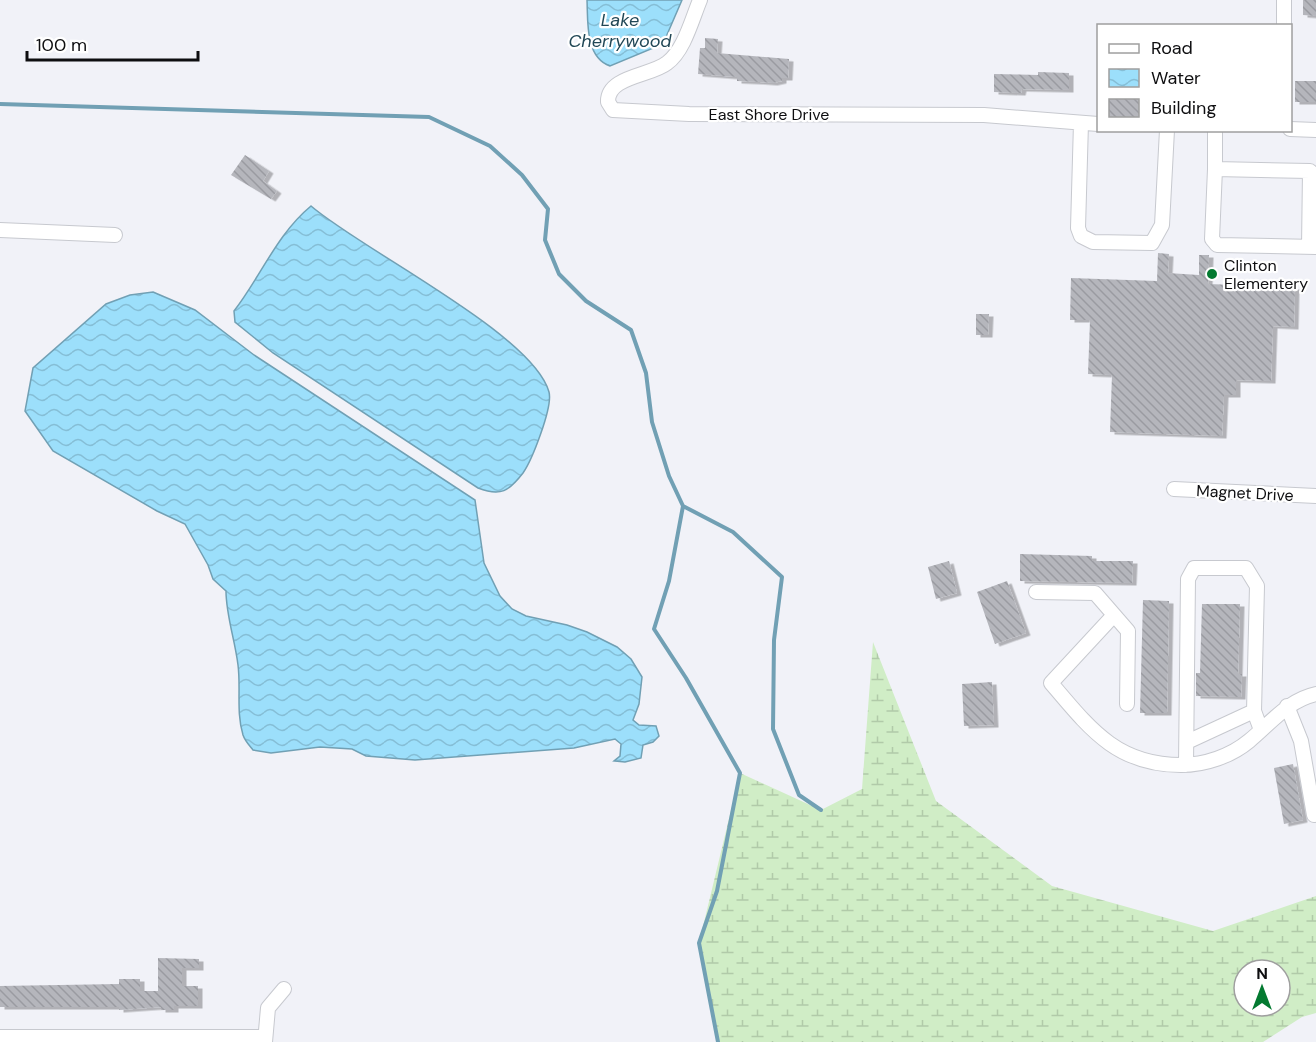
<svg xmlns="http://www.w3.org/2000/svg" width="1316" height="1042" viewBox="0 0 1316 1042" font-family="'DM Sans',sans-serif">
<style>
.wetland{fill:url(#wetland-marsh);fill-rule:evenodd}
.water{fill:url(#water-waves);stroke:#71a0b4;stroke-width:1.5}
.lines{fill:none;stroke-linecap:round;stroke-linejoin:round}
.stream{stroke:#71a0b4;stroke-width:4}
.building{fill:url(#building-back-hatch);filter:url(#shadow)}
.minor-casing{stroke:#c7c9cf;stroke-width:16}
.minor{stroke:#fff;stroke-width:14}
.poi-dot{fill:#047a31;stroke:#fff;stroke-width:2}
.labels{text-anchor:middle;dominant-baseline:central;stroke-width:4.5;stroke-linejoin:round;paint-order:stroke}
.street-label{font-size:16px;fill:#0e0e10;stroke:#fff}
.poi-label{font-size:16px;fill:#0e0e10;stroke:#fff;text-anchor:start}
.water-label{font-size:18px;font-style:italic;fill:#214756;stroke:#fff}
</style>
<defs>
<pattern id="wetland-marsh" width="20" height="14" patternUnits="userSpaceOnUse" patternTransform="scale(1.5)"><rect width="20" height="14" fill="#d0edc6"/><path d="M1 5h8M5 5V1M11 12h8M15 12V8" fill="none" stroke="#b1caa9"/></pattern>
<pattern id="water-waves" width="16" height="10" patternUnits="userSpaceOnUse" patternTransform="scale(1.5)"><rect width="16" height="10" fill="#9cdffb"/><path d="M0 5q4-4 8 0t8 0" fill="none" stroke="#85bed6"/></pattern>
<pattern id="building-back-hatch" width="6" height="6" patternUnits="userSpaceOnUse" patternTransform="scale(1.5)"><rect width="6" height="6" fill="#b5b6bc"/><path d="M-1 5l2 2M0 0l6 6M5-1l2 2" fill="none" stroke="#9a9ba1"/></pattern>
<filter id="shadow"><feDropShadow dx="4.5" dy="2.5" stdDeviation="0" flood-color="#0004"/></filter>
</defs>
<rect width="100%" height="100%" fill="#f1f2f8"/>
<path class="wetland" d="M 873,642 L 936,801 L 1052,886 L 1213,931 L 1316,896 L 1316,1013 L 1302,1017 L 1263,1042 L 718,1042 L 699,943 L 740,773 L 821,810 L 862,789 ZM 1244,970 L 1280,970 L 1280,1006 L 1244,1006 Z"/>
<path class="water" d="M 587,0 L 682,0 L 663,44 L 610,66 C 585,57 588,22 587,0 Z
M 311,206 C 362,250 533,334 549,392 C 553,407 532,460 523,473 C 509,491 501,497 478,488 L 273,353 L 235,322 L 234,311 C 261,276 277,234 311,206 Z
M 153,292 L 195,310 L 254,355 L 475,500 L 484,563 L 500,596 L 512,609 L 526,616 L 567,625 L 587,632 L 617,647 L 631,659 L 642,677 L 639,704 L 633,720 L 639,725 L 656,726 L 659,736 L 653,742 L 643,745 L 641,758 L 625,762 L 614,761 L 620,756 L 621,744 L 615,739 L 574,748 L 415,760 L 366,756 L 352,749 L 320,747 L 271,753 L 253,750 C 249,745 245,741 243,735 C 236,712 241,688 238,665 C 235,640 226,615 226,591 L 213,579 L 208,565 L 185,524 L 157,511 L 53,451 L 25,411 L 33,368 L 106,304 L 130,295 Z"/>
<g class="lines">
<path class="stream" d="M 0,104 L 429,117 L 490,146 L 522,175 L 548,209 L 545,240 L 559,274 L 586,301 L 631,330 L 646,373 L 652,422 L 669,476 L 683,506 L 733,532 L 782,577 L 774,640 L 773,729 L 799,795 L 821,810
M 683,506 L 669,581 L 654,629 L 686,678 L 740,773 L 717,891 L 699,943 L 718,1042"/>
</g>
<path class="building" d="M 1303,0 L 1316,0 L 1316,16 L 1303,15 Z
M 705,38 L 718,39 L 717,53 L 789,59 L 788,78 L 782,78 L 782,81 L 773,83 L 760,82 L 737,81 L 737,77 L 698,74 L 700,48 L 705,48 Z
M 1038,72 L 1069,73 L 1069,90 L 1022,89 L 1021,93 L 994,92 L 994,74 L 1038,75 Z
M 1295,81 L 1316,81 L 1316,102 L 1295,102 Z
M 245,155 L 269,171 L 263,181 L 277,191 L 271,199 L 231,175 Z
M 1158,253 L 1169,254 L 1168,273 L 1199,275 L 1199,255 L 1209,255 L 1208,284 L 1295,287 L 1294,327 L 1273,326 L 1271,381 L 1236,380 L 1236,395 L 1224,395 L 1222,436 L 1110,432 L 1112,375 L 1088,374 L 1090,320 L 1070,320 L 1071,278 L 1157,281 Z
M 976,314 L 989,314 L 988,335 L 976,335 Z
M 1020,554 L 1092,556 L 1092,561 L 1133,561 L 1132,583 L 1020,581 Z
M 949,561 L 957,593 L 936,599 L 928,567 Z
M 1007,581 L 1026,633 L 995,644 L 977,592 Z
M 1143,600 L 1169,601 L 1167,713 L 1140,713 Z
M 1202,604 L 1240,604 L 1238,674 L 1242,674 L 1241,697 L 1196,696 L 1196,673 L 1200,673 Z
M 992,682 L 994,725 L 964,726 L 962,684 Z
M 1293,764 L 1303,820 L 1284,824 L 1274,768 Z
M 158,958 L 199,959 L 199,968 L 182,968 L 182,986 L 198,986 L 198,1006 L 174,1006 L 174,1010 L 161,1010 L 161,1007 L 119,1010 L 119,1007 L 0,1007 L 0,986 L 119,984 L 119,979 L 140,979 L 140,991 L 158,991 Z"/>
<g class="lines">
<defs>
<path id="minor" d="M 700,0 C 692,19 684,51 667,63 C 651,76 607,76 608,102 L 613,110 L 689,114 L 984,115 L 1098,124
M 1284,26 L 1284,0
M 1081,123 L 1078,228 L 1081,236 L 1093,242 L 1152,243 L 1162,225 L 1167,130
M 1290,129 L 1316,130
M 1215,130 L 1215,169
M 0,230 L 115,235
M 1309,247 L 1310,171 L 1215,169 L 1212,239 L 1217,245 L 1316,247
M 1174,489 L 1316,496
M 1036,592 L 1095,593 L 1128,631 L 1127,704
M 1114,615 L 1051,683 C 1090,729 1117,765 1181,765 C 1205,765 1231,756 1249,741 C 1271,723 1288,700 1316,694
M 1287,706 L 1301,741 L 1314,815
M 1187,742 L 1254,711
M 1186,765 L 1188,579 L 1194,568 L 1246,568 L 1257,586 L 1254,711 L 1261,730
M 0,1037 L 265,1037
M 265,1042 L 268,1008 L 284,989"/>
</defs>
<use href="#minor" class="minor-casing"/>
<use href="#minor" class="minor"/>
</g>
<circle class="poi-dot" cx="1212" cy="274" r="6"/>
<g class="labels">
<g class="street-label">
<text x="769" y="114">East Shore Drive</text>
<text transform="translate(1245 493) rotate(3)">Magnet Drive</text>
</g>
<g class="poi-label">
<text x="1224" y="265">Clinton<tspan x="1224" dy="18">Elementery</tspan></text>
</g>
<g class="water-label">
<text x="620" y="20">Lake<tspan x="620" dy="21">Cherrywood</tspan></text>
</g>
</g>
<rect x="1097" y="24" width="195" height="108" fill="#ffffff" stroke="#9f9f9f" stroke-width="1.5"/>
<rect x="1109" y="44" width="30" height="9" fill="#ffffff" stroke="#9f9f9f" stroke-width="1.5"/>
<text x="1151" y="54" font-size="18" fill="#0e0e10">Road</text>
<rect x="1109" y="69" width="30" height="18" fill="url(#water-waves)" stroke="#9f9f9f" stroke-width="1.5"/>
<text x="1151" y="84" font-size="18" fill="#0e0e10">Water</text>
<rect x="1109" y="99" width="30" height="18" fill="url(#building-back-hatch)" stroke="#9f9f9f" stroke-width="1.5"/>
<text x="1151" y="114" font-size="18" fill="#0e0e10">Building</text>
<g transform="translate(1262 988)"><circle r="28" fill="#ffffff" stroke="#9f9f9f" stroke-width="1.5"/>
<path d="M0-4.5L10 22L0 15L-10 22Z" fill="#047a31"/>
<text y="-9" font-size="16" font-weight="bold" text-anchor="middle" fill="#0e0e10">N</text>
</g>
<path d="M27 51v9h171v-9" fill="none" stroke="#0e0e10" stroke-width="3"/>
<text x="36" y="51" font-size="18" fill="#0e0e10" stroke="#ffffff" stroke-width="4.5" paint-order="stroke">100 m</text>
</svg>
